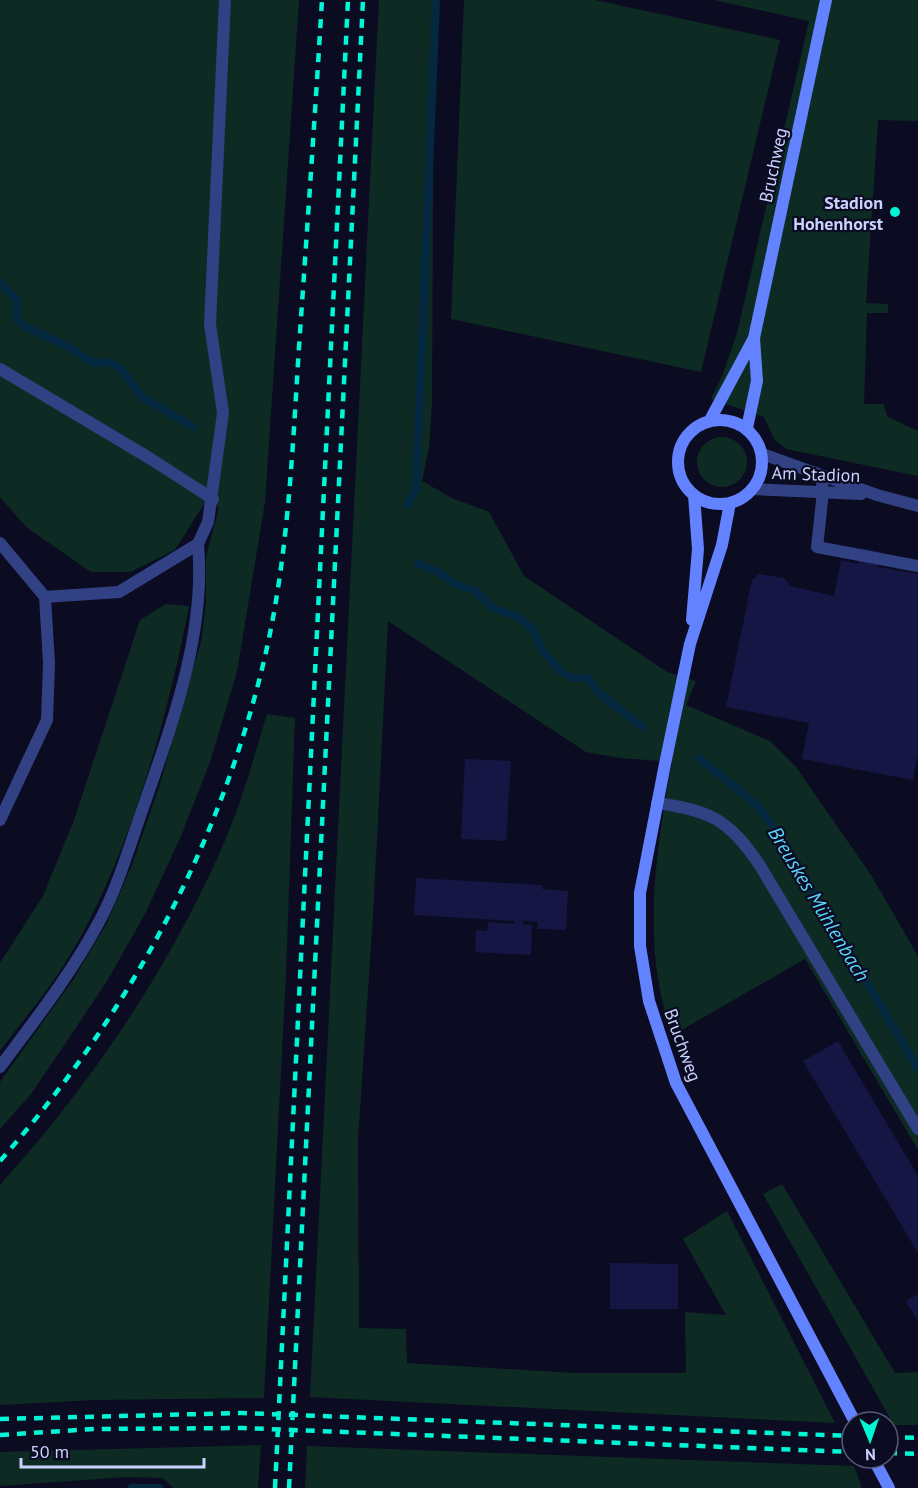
<svg xmlns="http://www.w3.org/2000/svg" width="918" height="1488" viewBox="0 0 918 1488" font-family="'PT Sans',sans-serif">
<style>
.green{fill:#0d2b23}
.lines{fill:none;stroke-linecap:round;stroke-linejoin:round}
.stream{stroke:#042840;stroke-width:8}
.building{fill:#151644}
.lane{stroke:#314184;stroke-width:12}
.street{stroke:#314184;stroke-width:12}
.secondary{stroke:#6282ff;stroke-width:12}
.rail{stroke:#00f6d5;stroke-width:4.5;stroke-dasharray:9 8;stroke-linecap:butt}
.poi-dot{fill:#00f6d5;stroke:#0b0c21;stroke-width:2}
.labels{text-anchor:middle;dominant-baseline:central;stroke-width:4.5;stroke-linejoin:round;paint-order:stroke}
.street-label{font-size:18px;fill:#cbd1ff;stroke:#0b0c21}
.poi-label{font-size:18px;font-weight:bold;fill:#cbd1ff;stroke:#0b0c21;text-anchor:end}
.water-label{font-size:20px;font-style:italic;fill:#59d8ff;stroke:#0b0c21}
</style>
<rect width="100%" height="100%" fill="#0b0c21"/>
<path class="green" d="M 0,0 L 299,0 L 265,502 L 237,672 L 210,762 L 181,836 L 145,914 L 107,981 L 69,1038 L 31,1094 L 0,1129 L 0,1082 L 73,980 L 107,923 L 132,865 L 159,787 L 202,638 L 206,600 L 206,557 L 219,507 L 204,504 L 175,550 L 130,572 L 91,572 L 26,527 L 0,497 Z
M 379,0 L 434,0 L 432,403 L 429,447 L 422,481 L 452,498 L 489,512 L 524,576 L 667,672 L 696,681 L 686,705 L 770,741 L 796,767 L 871,875 L 918,956 L 918,1150 L 805,959 L 671,1036 C 662,1002 654,967 654,932 C 652,875 662,817 672,762 L 621,758 L 586,752 L 388,621 L 373,916 L 358,1140 L 359,1328 L 406,1329 L 407,1363 L 574,1373 L 686,1373 L 685,1312 L 726,1315 L 683,1239 L 727,1211 L 835,1423 L 310,1397 Z
M 464,0 L 595,0 L 780,40 L 701,372 L 451,319 Z
M 714,0 L 918,0 L 918,121 L 878,120 L 866,303 L 888,304 L 888,313 L 867,313 L 864,404 L 883,404 L 888,417 L 918,431 L 918,476 L 786,449 L 774,439 L 764,417 L 711,399 L 723,374 L 737,333 L 809,21 Z
M697 462a25 25 0 1 1 50 0a25 25 0 1 1-50 0Z
M 166,604 L 189,606 C 167,722 124,876 58,974 C 40,1001 19,1025 0,1051 L 0,963 L 43,896 L 74,820 L 140,620 Z
M 267,714 L 295,718 L 286,974 L 264,1398 L 96,1400 L 0,1405 L 0,1185 C 90,1085 165,975 220,852 C 240,808 253,761 267,714 Z
M 782,1184 L 895,1373 L 918,1372 L 918,1425 L 894,1425 L 763,1194 Z
M 261,1445 L 258,1488 L 173,1488 L 163,1478 L 126,1477 L 0,1486 L 0,1452 Z
M 307,1446 L 854,1466 L 862,1488 L 305,1488 Z"/>
<g class="lines">
<path class="stream" d="M 0,282 L 17,300 L 17,319 L 25,327 L 68,346 L 91,362 L 110,363 L 121,369 L 142,397 L 193,427
M 407,505 L 416,489 L 436,0
M 418,563 L 443,575 L 454,584 L 474,590 L 493,608 L 516,616 L 532,628 L 543,651 L 561,672 L 573,678 L 588,678 L 600,694 L 643,727
M 699,758 L 757,805 L 784,842 L 918,1069
M 132,1488 L 159,1488"/>
</g>
<path class="building" d="M 861,548 L 881,552 L 878,567 L 918,574 L 918,753 L 913,780 L 802,759 L 809,723 L 726,707 L 752,580 L 759,574 L 784,578 L 790,586 L 834,596 L 841,560 L 858,564 Z
M 465,759 L 511,761 L 506,841 L 461,839 Z
M 416,878 L 542,885 L 542,889 L 568,891 L 566,930 L 537,929 L 538,922 L 523,921 L 522,924 L 532,925 L 531,955 L 475,952 L 476,930 L 487,931 L 488,922 L 514,924 L 514,921 L 414,915 Z
M 838,1041 L 918,1176 L 918,1253 L 803,1061 Z
M 610,1263 L 678,1264 L 678,1309 L 610,1309 Z
M 918,1294 L 918,1321 L 906,1301 Z"/>
<g class="lines">
<path class="lane" d="M 0,369 L 151,459 L 213,499
M 821,475 L 823,492 L 817,547 L 918,566
M 0,543 L 45,597 L 49,663 L 47,720 L 0,820
M 45,597 L 119,592 L 198,544 L 208,522 L 223,413 L 210,324 L 225,0
M 657,803 C 711,811 728,819 759,864 L 918,1129
M 0,1067 C 35,1020 72,973 100,920 C 119,884 130,844 144,805 C 173,721 206,633 198,544"/>
<path class="street" d="M 762,454 L 877,495 L 918,506
M 753,489 L 861,494"/>
<path class="secondary" d="M678 462a42 42 0 1 1 84 0a42 42 0 1 1-84 0Z
M 710,420 L 754,338
M 747,428 L 757,381 L 754,338 L 826,0
M 730,503 L 722,545 L 690,644 L 665,764 L 640,893 L 640,946 L 649,1001 L 676,1083 L 855,1422
M 692,620 L 698,549 L 694,495
M 873,1458 L 889,1488"/>
<path class="rail" d="M 0,1161 C 124,1020 215,856 261,673 C 288,566 292,457 299,347 C 307,231 315,116 322,0
M 0,1419 L 242,1413 L 852,1436
M 0,1435 L 94,1429 L 243,1428 L 852,1452
M 888,1437 L 918,1438
M 888,1453 L 918,1454
M 275,1488 L 348,0
M 289,1488 L 363,0"/>
</g>
<circle class="poi-dot" cx="895" cy="212" r="6"/>
<g class="labels">
<g class="street-label">
<text transform="translate(773 165) rotate(-78)">Bruchweg</text>
<text transform="translate(816 474) rotate(2)">Am Stadion</text>
<text transform="translate(683 1045) rotate(70)">Bruchweg</text>
</g>
<g class="poi-label">
<text x="883" y="202">Stadion<tspan x="883" dy="21">Hohenhorst</tspan></text>
</g>
<g class="water-label">
<text transform="translate(819 904) rotate(59)">Breuskes Mühlenbach</text>
</g>
</g>
<g transform="translate(870 1440) rotate(178)"><circle r="28" fill="#0b0c21" stroke="#585b7a" stroke-width="1.5"/>
<path d="M0-4.5L10 22L0 15L-10 22Z" fill="#00f6d5"/>
<text y="-9" font-size="16" font-weight="bold" text-anchor="middle" fill="#cbd1ff">N</text>
</g>
<path d="M21 1458v9h183v-9" fill="none" stroke="#cbd1ff" stroke-width="3"/>
<text x="30" y="1458" font-size="18" fill="#cbd1ff" stroke="#0b0c21" stroke-width="4.5" paint-order="stroke">50 m</text>
</svg>
